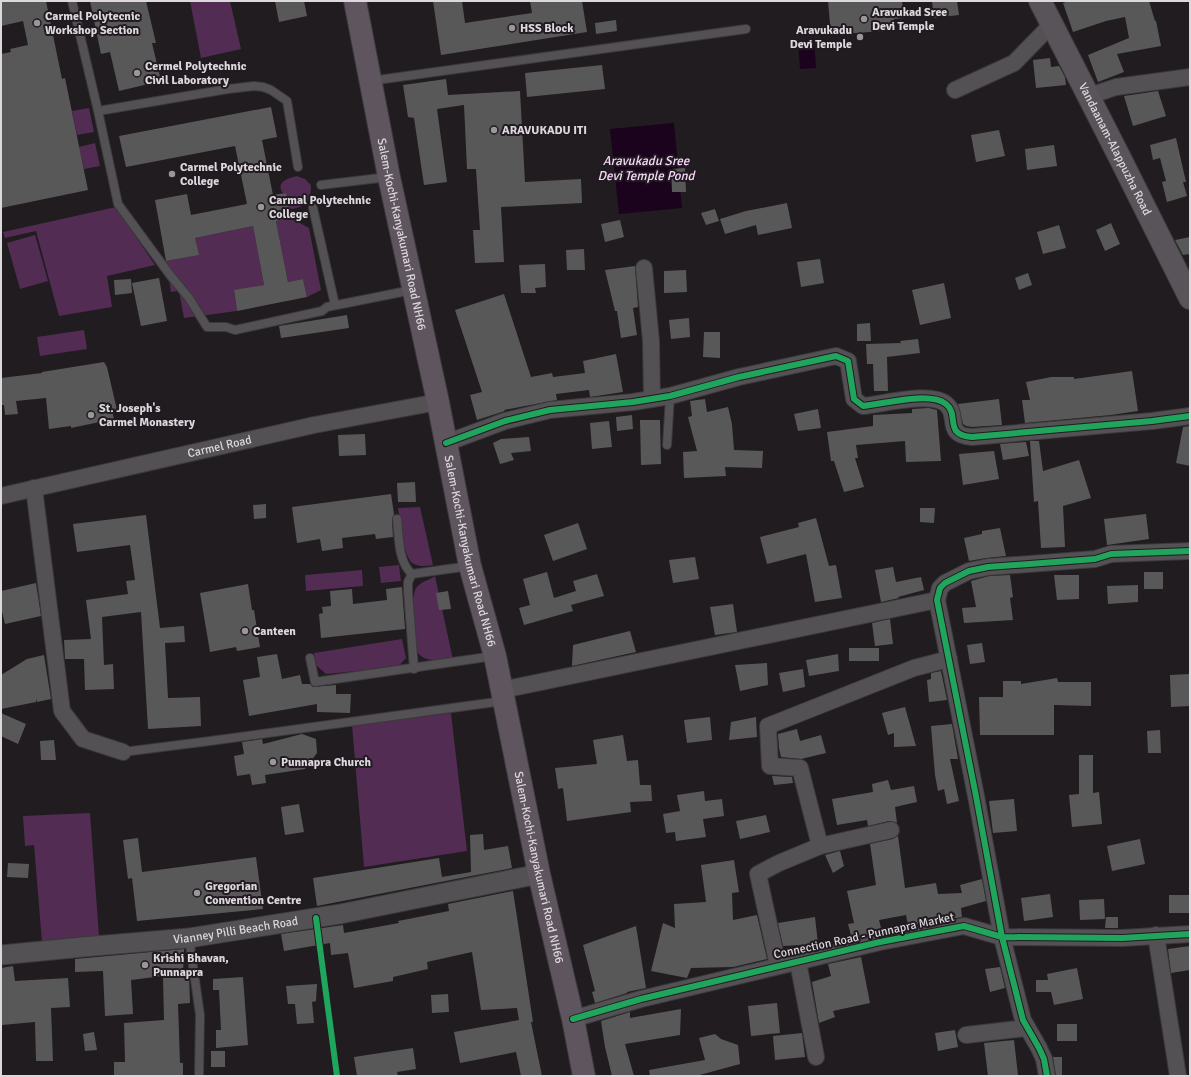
<svg xmlns="http://www.w3.org/2000/svg" width="1191" height="1077" viewBox="0 0 1191 1077" font-family="Signika,sans-serif">
<style>
.green{fill:#522c53}
.water{fill:#1b031d}
.building{fill:#595858}
.lines{fill:none;stroke-linecap:round;stroke-linejoin:round}
.service-casing{stroke:#3b393b;stroke-width:10}
.minor-casing{stroke:#3b393b;stroke-width:18}
.tertiary-casing{stroke:#3b393b;stroke-width:21}
.secondary-casing{stroke:#3b393b;stroke-width:24}
.trunk-casing{stroke:#3b393b;stroke-width:24}
.service{stroke:#535153;stroke-width:8}
.minor{stroke:#535153;stroke-width:16}
.tertiary{stroke:#535153;stroke-width:19}
.secondary{stroke:#595459;stroke-width:22}
.trunk{stroke:#5e555e;stroke-width:22}
.cycleway-casing{stroke:#211b21;stroke-width:8}
.cycleway{stroke:#20a55d;stroke-width:6}
.poi-dot{fill:#9a969a;stroke:#211b21;stroke-width:1.5}
.labels{text-anchor:middle;dominant-baseline:central;stroke-width:4;stroke-linejoin:round;paint-order:stroke}
.poi-label{font-size:12px;font-weight:bold;fill:#dcd8dc;stroke:#211b21;text-anchor:start}
.street-label{font-size:12px;fill:#dcd8dc;stroke:#211b21}
.water-label{font-size:13px;font-style:italic;fill:#f7d7f7;stroke:#211b21}
</style>
<rect width="100%" height="100%" fill="#201c20"/>
<path class="green" d="M 190,1 L 230,1 L 241,49 L 201,58 Z
M 89,108 L 94,132 L 77,135 L 72,111 Z
M 95,143 L 100,166 L 84,169 L 79,147 Z
M 297,176 L 305,179 L 311,185 C 311,202 305,208 289,209 L 286,193 L 283,193 C 275,182 288,178 297,176 Z
M 116,207 L 155,265 L 107,276 L 112,307 L 59,316 L 36,231 L 5,238 L 3,232 Z
M 291,218 L 309,228 L 321,290 L 307,297 L 303,279 L 288,282 L 276,221 Z
M 253,226 L 264,285 L 234,291 L 237,311 L 184,318 L 179,291 L 171,292 L 166,261 L 198,255 L 195,238 Z
M 35,235 L 48,281 L 20,289 L 7,243 Z
M 84,330 L 87,349 L 40,356 L 37,337 Z
M 420,507 L 433,565 C 427,566 420,567 414,564 C 403,559 400,520 398,508 Z
M 399,565 L 401,581 L 381,583 L 379,567 Z
M 362,570 L 363,586 L 306,591 L 305,575 Z
M 435,576 L 453,660 C 441,660 422,663 417,651 C 415,638 410,598 416,588 C 420,582 429,580 435,576 Z
M 402,639 L 406,658 L 398,667 L 326,674 L 316,665 L 314,653 Z
M 451,713 L 467,851 L 364,867 L 352,725 Z
M 90,813 L 99,936 L 42,942 L 34,845 L 25,846 L 23,816 Z"/>
<path class="water" d="M 814,39 L 816,68 L 800,69 L 798,41 Z
M 674,123 L 682,208 L 619,214 L 610,129 Z"/>
<path class="building" d="M 1,1 L 46,1 L 62,79 L 65,78 L 88,190 L 1,208 L 1,54 L 11,52 L 10,49 L 28,45 L 23,21 L 1,26 Z
M 90,1 L 146,1 L 156,43 L 152,43 L 161,81 L 119,91 L 110,52 L 101,54 Z
M 275,1 L 304,1 L 307,16 L 279,22 Z
M 433,1 L 462,1 L 465,23 L 532,13 L 530,1 L 582,1 L 587,32 L 441,55 Z
M 828,1 L 902,1 L 904,18 L 894,19 L 895,30 L 831,35 Z
M 932,1 L 957,1 L 959,15 L 934,18 Z
M 1069,1 L 1149,1 L 1155,21 L 1156,21 L 1161,46 L 1117,54 L 1124,72 L 1098,82 L 1088,55 L 1129,38 L 1125,17 L 1106,21 L 1073,32 L 1063,3 Z
M 616,20 L 617,31 L 596,34 L 595,23 Z
M 1050,58 L 1051,67 L 1059,66 L 1065,77 L 1066,85 L 1036,88 L 1033,60 Z
M 602,65 L 605,89 L 527,97 L 525,73 Z
M 446,79 L 448,95 L 520,91 L 525,182 L 581,179 L 582,203 L 501,207 L 504,262 L 475,263 L 473,230 L 480,230 L 476,169 L 467,169 L 464,105 L 437,109 L 447,182 L 424,185 L 414,118 L 408,117 L 403,85 Z
M 1158,91 L 1166,116 L 1133,126 L 1124,96 Z
M 271,107 L 277,137 L 262,140 L 273,195 L 286,193 L 291,218 L 276,221 L 288,282 L 303,279 L 307,297 L 237,311 L 234,290 L 264,285 L 253,226 L 195,238 L 199,255 L 166,261 L 155,200 L 187,194 L 191,215 L 247,204 L 235,146 L 126,167 L 119,136 Z
M 999,130 L 1005,156 L 976,162 L 971,135 Z
M 1176,138 L 1186,182 L 1183,182 L 1187,196 L 1167,202 L 1162,182 L 1166,181 L 1160,158 L 1153,160 L 1150,145 Z
M 1054,145 L 1057,166 L 1027,170 L 1025,149 Z
M 685,168 L 686,192 L 672,192 L 671,169 Z
M 787,203 L 792,228 L 758,235 L 756,225 L 725,234 L 720,219 L 746,211 Z
M 715,209 L 719,221 L 706,225 L 701,213 Z
M 620,220 L 624,237 L 605,242 L 601,224 Z
M 1111,223 L 1120,244 L 1105,251 L 1096,230 Z
M 1059,225 L 1066,248 L 1043,254 L 1037,232 Z
M 1190,237 L 1190,254 L 1183,255 L 1175,240 Z
M 584,249 L 585,270 L 567,270 L 566,250 Z
M 820,259 L 824,283 L 801,287 L 797,262 Z
M 545,264 L 546,287 L 535,288 L 536,293 L 521,293 L 519,265 Z
M 635,266 L 638,307 L 633,308 L 637,335 L 621,338 L 617,311 L 615,311 L 605,270 Z
M 686,270 L 687,292 L 664,293 L 664,271 Z
M 1028,273 L 1032,285 L 1019,290 L 1015,278 Z
M 159,278 L 167,321 L 141,326 L 132,283 Z
M 131,279 L 132,293 L 115,295 L 114,280 Z
M 944,283 L 951,318 L 920,325 L 912,290 Z
M 504,294 L 531,377 L 552,373 L 553,377 L 585,373 L 583,361 L 616,354 L 623,392 L 590,397 L 589,390 L 556,394 L 557,400 L 504,410 L 505,411 L 477,420 L 470,395 L 482,392 L 455,310 Z
M 347,315 L 349,328 L 281,338 L 279,326 Z
M 689,318 L 690,337 L 671,339 L 669,320 Z
M 870,323 L 871,341 L 857,341 L 857,324 Z
M 704,332 L 720,332 L 720,358 L 703,357 Z
M 918,339 L 920,353 L 887,357 L 888,391 L 874,391 L 873,364 L 867,364 L 866,344 L 901,343 L 900,341 Z
M 104,362 L 107,367 L 117,410 L 112,411 L 114,419 L 71,428 L 71,426 L 49,429 L 46,398 L 16,401 L 18,414 L 5,415 L 4,405 L 1,405 L 1,378 L 42,373 L 42,372 Z
M 1132,371 L 1138,411 L 1111,415 L 1025,423 L 1022,400 L 1030,400 L 1026,382 L 1051,377 L 1074,377 L 1074,379 Z
M 705,399 L 707,412 L 728,407 L 732,424 L 734,450 L 763,451 L 762,468 L 725,467 L 726,476 L 684,478 L 683,452 L 697,451 L 688,417 L 692,416 L 690,401 Z
M 999,399 L 1002,425 L 972,427 L 966,426 L 963,424 L 958,404 Z
M 929,408 L 937,410 L 941,461 L 906,462 L 905,441 L 856,445 L 858,458 L 855,458 L 864,487 L 844,492 L 834,461 L 831,461 L 827,432 L 873,426 L 873,415 L 912,413 L 912,409 Z
M 818,409 L 821,428 L 798,431 L 794,414 Z
M 632,415 L 633,429 L 617,431 L 616,417 Z
M 640,420 L 660,420 L 661,464 L 641,465 Z
M 609,421 L 612,447 L 592,449 L 590,423 Z
M 1190,426 L 1190,466 L 1176,463 L 1183,427 Z
M 365,434 L 366,455 L 339,456 L 338,435 Z
M 529,437 L 531,451 L 511,453 L 514,460 L 500,464 L 493,443 L 501,439 Z
M 1030,441 L 1039,441 L 1043,471 L 1079,460 L 1091,498 L 1063,506 L 1065,547 L 1041,548 L 1038,501 L 1034,502 Z
M 1026,442 L 1029,456 L 1003,460 L 1000,444 Z
M 994,451 L 999,479 L 963,485 L 959,454 Z
M 415,482 L 416,502 L 398,502 L 397,483 Z
M 391,494 L 394,514 L 392,520 L 393,537 L 376,539 L 375,534 L 342,538 L 343,548 L 322,551 L 320,539 L 297,543 L 292,507 Z
M 266,504 L 266,518 L 254,519 L 253,505 Z
M 920,508 L 935,508 L 934,523 L 920,522 Z
M 1146,514 L 1149,539 L 1107,545 L 1104,519 Z
M 146,515 L 160,628 L 184,626 L 185,642 L 165,643 L 168,698 L 200,697 L 201,726 L 148,729 L 141,612 L 102,617 L 104,665 L 113,664 L 114,689 L 85,690 L 84,659 L 65,659 L 64,640 L 91,639 L 86,600 L 128,594 L 126,581 L 135,580 L 130,545 L 77,552 L 73,524 Z
M 816,518 L 829,566 L 836,565 L 842,598 L 815,602 L 806,554 L 767,564 L 760,537 L 799,527 L 798,523 Z
M 578,523 L 587,549 L 553,561 L 544,535 Z
M 1000,528 L 1006,556 L 986,558 L 969,561 L 964,538 L 982,534 L 982,531 Z
M 695,557 L 699,579 L 673,583 L 669,560 Z
M 893,567 L 896,582 L 921,577 L 924,590 L 898,597 L 899,598 L 881,602 L 875,570 Z
M 547,572 L 554,598 L 576,591 L 573,581 L 597,574 L 604,596 L 571,605 L 573,611 L 524,625 L 519,608 L 530,605 L 523,579 Z
M 1144,572 L 1163,572 L 1163,589 L 1144,589 Z
M 1010,575 L 1013,597 L 1010,598 L 1013,620 L 964,623 L 962,608 L 976,607 L 971,581 L 989,576 Z
M 1054,575 L 1079,575 L 1079,599 L 1057,600 Z
M 36,583 L 41,616 L 5,624 L 1,607 L 1,591 Z
M 248,584 L 252,610 L 254,610 L 260,647 L 237,651 L 236,647 L 210,652 L 200,593 Z
M 1138,585 L 1138,602 L 1108,604 L 1107,586 Z
M 402,587 L 405,629 L 321,638 L 319,614 L 323,613 L 322,607 L 331,606 L 330,591 L 352,589 L 353,604 L 387,600 L 386,589 Z
M 448,591 L 451,609 L 439,610 L 436,593 Z
M 733,604 L 737,632 L 715,635 L 710,607 Z
M 890,619 L 893,644 L 875,646 L 872,623 Z
M 630,631 L 636,652 L 572,666 L 573,645 Z
M 982,643 L 985,662 L 970,664 L 967,645 Z
M 849,648 L 879,648 L 879,661 L 849,661 Z
M 277,654 L 282,679 L 300,675 L 302,684 L 310,684 L 313,687 L 336,685 L 336,694 L 351,694 L 350,713 L 317,712 L 317,704 L 249,716 L 243,680 L 260,677 L 257,657 Z
M 838,654 L 839,671 L 809,676 L 806,660 Z
M 44,655 L 51,699 L 37,702 L 37,699 L 36,702 L 1,709 L 1,675 L 27,659 Z
M 767,663 L 768,685 L 740,691 L 735,665 Z
M 803,669 L 805,687 L 783,692 L 779,673 Z
M 941,671 L 947,700 L 929,702 L 927,680 L 931,679 L 931,673 Z
M 1190,674 L 1190,706 L 1171,707 L 1170,675 Z
M 1057,678 L 1058,682 L 1091,682 L 1091,706 L 1054,705 L 1054,735 L 980,735 L 979,697 L 1003,697 L 1003,681 L 1021,681 L 1021,684 Z
M 905,707 L 916,746 L 894,747 L 894,733 L 888,735 L 882,713 Z
M 1,713 L 26,724 L 18,744 L 1,736 Z
M 710,717 L 712,740 L 687,743 L 684,720 Z
M 756,717 L 757,737 L 729,740 L 731,722 Z
M 952,724 L 958,759 L 950,759 L 959,801 L 947,804 L 944,789 L 938,791 L 935,775 L 931,726 Z
M 797,729 L 800,741 L 821,735 L 826,753 L 801,759 L 781,757 L 779,748 L 778,734 Z
M 1160,730 L 1161,753 L 1148,753 L 1147,731 Z
M 302,734 L 316,739 L 317,753 L 305,769 L 265,775 L 266,783 L 252,785 L 250,774 L 237,776 L 234,756 L 244,754 L 242,742 L 262,739 L 263,744 Z
M 623,735 L 627,761 L 638,760 L 640,785 L 651,785 L 652,801 L 630,802 L 631,812 L 567,821 L 563,788 L 558,789 L 555,768 L 597,764 L 593,740 Z
M 54,740 L 56,760 L 41,760 L 40,741 Z
M 1079,755 L 1093,755 L 1093,793 L 1099,792 L 1102,824 L 1072,827 L 1069,795 L 1079,794 Z
M 772,776 L 792,777 L 793,783 L 774,785 Z
M 888,780 L 891,790 L 914,786 L 917,802 L 895,807 L 897,823 L 889,821 L 868,826 L 867,820 L 837,825 L 832,799 L 873,792 L 872,784 Z
M 704,791 L 705,801 L 722,799 L 724,816 L 703,819 L 706,837 L 676,841 L 675,832 L 666,833 L 663,814 L 680,811 L 677,795 Z
M 1014,799 L 1017,831 L 993,833 L 989,801 Z
M 299,804 L 304,832 L 285,835 L 281,807 Z
M 766,815 L 770,832 L 740,839 L 736,821 Z
M 483,834 L 484,850 L 508,846 L 512,868 L 317,906 L 313,878 L 439,858 L 442,877 L 471,872 L 470,835 Z
M 898,836 L 905,888 L 936,883 L 938,894 L 962,893 L 960,885 L 982,879 L 986,901 L 961,908 L 962,917 L 939,921 L 908,926 L 906,915 L 879,920 L 882,932 L 852,939 L 848,924 L 854,923 L 847,891 L 876,885 L 870,844 L 893,839 Z
M 138,838 L 142,872 L 256,857 L 263,909 L 137,921 L 132,878 L 128,879 L 123,840 Z
M 1140,839 L 1145,864 L 1112,871 L 1107,846 Z
M 840,851 L 844,866 L 833,873 L 825,855 Z
M 734,860 L 739,892 L 732,893 L 733,920 L 757,915 L 767,959 L 733,967 L 691,968 L 687,978 L 651,971 L 663,923 L 675,928 L 674,904 L 706,902 L 701,865 Z
M 8,863 L 29,864 L 28,878 L 7,877 Z
M 513,891 L 533,1022 L 531,1022 L 542,1076 L 521,1076 L 516,1052 L 460,1063 L 454,1032 L 519,1020 L 517,1008 L 481,1010 L 472,952 L 427,962 L 428,969 L 393,977 L 393,981 L 354,988 L 348,953 L 331,955 L 330,943 L 284,951 L 281,934 L 343,925 L 344,933 L 399,923 L 398,921 L 449,911 L 448,904 Z
M 1050,894 L 1053,917 L 1024,921 L 1021,898 Z
M 1169,895 L 1190,895 L 1190,913 L 1169,913 Z
M 1104,899 L 1105,919 L 1080,920 L 1079,900 Z
M 815,917 L 818,944 L 783,946 L 778,923 Z
M 1106,917 L 1118,917 L 1118,928 L 1105,928 Z
M 636,926 L 646,988 L 627,992 L 627,993 L 595,1003 L 592,992 L 595,991 L 583,945 Z
M 1190,946 L 1190,970 L 1171,973 L 1168,949 Z
M 184,949 L 183,975 L 189,975 L 190,1003 L 178,1004 L 180,1063 L 183,1063 L 183,1076 L 114,1076 L 114,1062 L 125,1062 L 124,1023 L 164,1020 L 163,976 L 131,980 L 133,1014 L 105,1016 L 103,971 L 75,972 L 75,959 Z
M 861,957 L 870,1003 L 833,1011 L 835,1017 L 819,1023 L 812,982 L 831,976 L 828,964 Z
M 13,966 L 15,981 L 68,978 L 70,1007 L 51,1008 L 53,1061 L 36,1061 L 35,1022 L 2,1025 L 1,968 Z
M 1000,967 L 1005,988 L 990,992 L 985,969 Z
M 1077,968 L 1083,999 L 1054,1005 L 1051,992 L 1036,992 L 1036,980 L 1048,980 L 1047,974 Z
M 243,977 L 248,1045 L 216,1048 L 216,1030 L 221,1030 L 219,990 L 213,990 L 213,979 Z
M 317,984 L 316,1001 L 312,1002 L 314,1023 L 297,1024 L 295,1004 L 288,1004 L 286,986 Z
M 448,994 L 449,1012 L 432,1013 L 431,995 Z
M 777,1003 L 780,1033 L 751,1036 L 748,1006 Z
M 681,1009 L 680,1035 L 625,1044 L 634,1076 L 612,1076 L 605,1047 L 601,1021 L 630,1012 L 630,1018 Z
M 1057,1024 L 1077,1024 L 1077,1041 L 1057,1041 Z
M 955,1030 L 958,1047 L 938,1051 L 935,1033 Z
M 94,1032 L 97,1050 L 85,1051 L 83,1034 Z
M 802,1033 L 805,1057 L 775,1060 L 773,1036 Z
M 715,1034 L 721,1039 L 738,1045 L 740,1064 L 696,1076 L 650,1076 L 649,1070 L 705,1060 L 699,1038 Z
M 1014,1040 L 1018,1075 L 988,1076 L 984,1043 Z
M 413,1048 L 416,1069 L 397,1072 L 398,1076 L 357,1076 L 354,1057 Z
M 211,1051 L 225,1051 L 225,1067 L 211,1067 Z
M 1053,1057 L 1062,1057 L 1062,1076 L 1056,1076 Z"/>
<g class="lines">
<defs>
<path id="service" d="M 72,1 L 98,111 L 118,204 L 170,275 L 189,298 L 207,327 L 226,327 L 235,330 L 322,311 L 327,307 L 412,290
M 370,81 L 746,29
M 98,111 L 228,89 L 254,86 L 263,87 L 271,90 L 287,101 L 298,167
M 321,185 L 388,177
M 313,208 L 335,305
M 667,445 L 670,396
M 397,519 C 399,537 398,562 412,574
M 412,574 L 408,582 L 408,592 L 414,669
M 412,574 L 470,566
M 310,658 L 315,682 L 494,656
M 123,752 L 210,741 L 503,701
M 189,938 L 200,1015 L 199,1076"/>
<g id="minor">
<path d="M 955,90 L 1014,63 L 1052,24"/>
<path d="M 1089,96 L 1116,87 L 1190,77"/>
<path d="M 644,268 L 651,341 L 652,399"/>
<path d="M 446,443 L 505,421 L 550,410 L 633,402 L 670,396 L 739,377 L 836,356 L 848,361 L 854,399 L 863,406 C 883,404 930,391 946,404 C 960,415 943,435 972,437 L 1152,421 L 1190,416"/>
<path d="M 34,488 L 62,711 L 83,739 L 123,752"/>
<path id="s1" d="M 1,496 L 314,425 L 438,402"/>
<path d="M 502,690 L 937,600"/>
<path d="M 820,846 L 891,830"/>
<path d="M 1156,935 L 1178,1076"/>
<path d="M 798,962 L 816,1057"/>
<path d="M 778,966 L 758,874 L 779,863 L 820,846 L 800,768 L 770,766 L 768,726 L 914,668 L 949,659"/>
<path d="M 573,1019 L 641,999 L 880,942 L 964,926 L 1002,937 L 1122,938 L 1190,934"/>
<path d="M 966,1035 L 1026,1028"/>
<path d="M 1047,1076 L 1044,1059 L 1039,1048 L 1023,1020 L 1002,937 L 976,796 L 937,600 L 940,588 L 945,583 L 969,571 L 988,567 L 1095,559 L 1111,554 L 1190,551"/>
</g>
<g id="tertiary">
<path id="s2" d="M 1,955 L 83,947 L 189,938 L 340,914 L 539,874"/>
</g>
<g id="secondary">
<path id="s3" d="M 1040,1 L 1121,160 L 1190,298"/>
</g>
<g id="trunk">
<path id="s4" d="M 355,1 L 389,177 L 438,402 L 470,566 L 495,656 L 539,874 L 573,1019 L 584,1076"/>
</g>
</defs>
<use href="#service" class="service-casing"/>
<use href="#minor" class="minor-casing"/>
<use href="#tertiary" class="tertiary-casing"/>
<use href="#secondary" class="secondary-casing"/>
<use href="#trunk" class="trunk-casing"/>
<use href="#service" class="service"/>
<use href="#minor" class="minor"/>
<use href="#tertiary" class="tertiary"/>
<use href="#secondary" class="secondary"/>
<use href="#trunk" class="trunk"/>
<defs>
<path id="cycleway" d="M 446,443 L 505,421 L 550,410 L 633,402 L 670,396 L 739,377 L 836,356 L 848,361 L 854,399 L 863,406 C 883,404 930,391 946,404 C 960,415 943,435 972,437 L 1152,421 L 1190,416
M 316,918 L 337,1076
M 573,1019 L 641,999 L 880,942 L 964,926 L 1002,937 L 1122,938 L 1190,934
M 1047,1076 L 1044,1059 L 1039,1048 L 1023,1020 L 1002,937 L 976,796 L 937,600 L 940,588 L 945,583 L 969,571 L 988,567 L 1095,559 L 1111,554 L 1190,551"/>
</defs>
<use href="#cycleway" class="cycleway-casing"/>
<use href="#cycleway" class="cycleway"/>
</g>
<g class="poi-dot">
<circle cx="864" cy="19" r="4"/>
<circle cx="37" cy="23" r="4"/>
<circle cx="512" cy="28" r="4"/>
<circle cx="860" cy="37" r="4"/>
<circle cx="137" cy="73" r="4"/>
<circle cx="494" cy="130" r="4"/>
<circle cx="172" cy="174" r="4"/>
<circle cx="261" cy="207" r="4"/>
<circle cx="91" cy="415" r="4"/>
<circle cx="245" cy="631" r="4"/>
<circle cx="273" cy="762" r="4"/>
<circle cx="197" cy="893" r="4"/>
<circle cx="145" cy="965" r="4"/>
</g>
<g class="labels">
<g class="poi-label">
<text x="872" y="12">Aravukad Sree<tspan x="872" dy="14">Devi Temple</tspan></text>
<text x="45" y="16">Carmel Polytecnic<tspan x="45" dy="14">Workshop Section</tspan></text>
<text x="520" y="28">HSS Block</text>
<text x="852" y="30" text-anchor="end">Aravukadu<tspan x="852" dy="14">Devi Temple</tspan></text>
<text x="145" y="66">Cermel Polytechnic<tspan x="145" dy="14">Civil Laboratory</tspan></text>
<text x="502" y="130">ARAVUKADU ITI</text>
<text x="180" y="167">Carmel Polytechnic<tspan x="180" dy="14">College</tspan></text>
<text x="269" y="200">Carmal Polytechnic<tspan x="269" dy="14">College</tspan></text>
<text x="99" y="408">St. Joseph's<tspan x="99" dy="14">Carmel Monastery</tspan></text>
<text x="253" y="631">Canteen</text>
<text x="281" y="762">Punnapra Church</text>
<text x="205" y="886">Gregorian<tspan x="205" dy="14">Convention Centre</tspan></text>
<text x="153" y="958">Krishi Bhavan,<tspan x="153" dy="14">Punnapra</tspan></text>
</g>
<g class="street-label">
<text stroke="none"><textPath href="#s3" startOffset="166">Vandaanam-Alappuzha Road</textPath></text>
<text stroke="none"><textPath href="#s4" startOffset="238">Salem-Kochi-Kanyakumari Road NH66</textPath></text>
<text stroke="none"><textPath href="#s1" startOffset="224">Carmel Road</textPath></text>
<text stroke="none"><textPath href="#s4" startOffset="562">Salem-Kochi-Kanyakumari Road NH66</textPath></text>
<text stroke="none"><textPath href="#s4" startOffset="886">Salem-Kochi-Kanyakumari Road NH66</textPath></text>
<text stroke="none"><textPath href="#s2" startOffset="236">Vianney Pilli Beach Road</textPath></text>
<text transform="translate(864 936) rotate(-12)">Connection Road - Punnapra Market</text>
</g>
<g class="water-label">
<text x="646" y="161">Aravukadu Sree<tspan x="646" dy="15">Devi Temple Pond</tspan></text>
</g>
</g>
<rect width="1191" height="1077" fill="none" stroke="#dcd8dc" stroke-width="4"/>
</svg>
